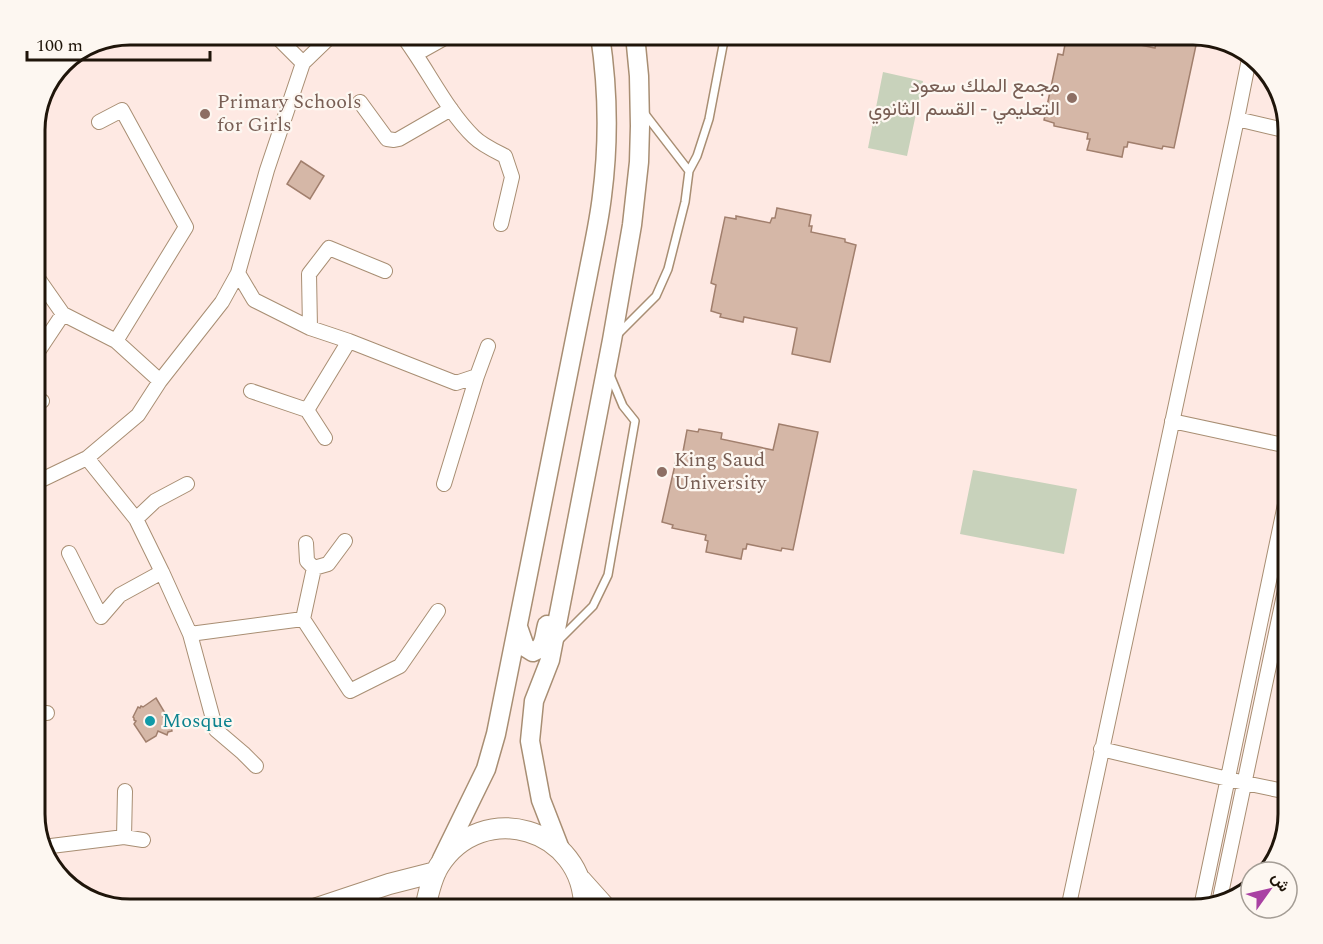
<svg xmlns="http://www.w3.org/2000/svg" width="1323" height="944" viewBox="0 0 1323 944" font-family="Spectral,Vazirmatn,serif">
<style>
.education{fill:#fee9e3}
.green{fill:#c8d2bb}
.building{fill:#d5b7a7;stroke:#a17f6d;stroke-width:1.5}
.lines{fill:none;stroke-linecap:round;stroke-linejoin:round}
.service-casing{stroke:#a88e73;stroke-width:10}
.minor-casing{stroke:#a88e73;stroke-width:16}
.tertiary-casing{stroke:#a88e73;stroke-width:21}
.secondary-casing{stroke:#a88e73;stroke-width:22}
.service{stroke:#fff;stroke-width:7}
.minor{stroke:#fff;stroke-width:14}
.tertiary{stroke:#fff;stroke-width:18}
.secondary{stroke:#fff;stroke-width:20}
.education-dot{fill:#8d6e63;stroke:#fdf7f1;stroke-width:2}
.culture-dot{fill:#0f9aa8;stroke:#fdf7f1;stroke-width:2}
.labels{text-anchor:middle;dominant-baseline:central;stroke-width:4.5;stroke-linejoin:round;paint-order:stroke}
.education-label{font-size:20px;fill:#785e54;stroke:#fdf7f1;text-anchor:start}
.culture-label{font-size:20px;fill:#0d838f;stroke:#fdf7f1;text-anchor:start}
.rim{fill:none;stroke:#1f150a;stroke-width:3}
</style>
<rect width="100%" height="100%" fill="#fdf7f1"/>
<path class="education" d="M 130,35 L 1193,35 L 1251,54 L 1278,88 L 1288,130 L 1288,814 L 1269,872 L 1251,872 L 1251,886 L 1235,899 L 1193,909 L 130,909 L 72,890 L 47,861 L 35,820 L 35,124 L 67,59 Z"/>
<path class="green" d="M 883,72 L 923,81 L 907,156 L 868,148 Z
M 973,470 L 1077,489 L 1064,554 L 960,534 Z"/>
<path class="building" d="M 1067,34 L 1103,34 L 1102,37 L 1155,48 L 1158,34 L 1193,34 L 1198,36 L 1174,148 L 1163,146 L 1162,149 L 1128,142 L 1127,147 L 1124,147 L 1122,157 L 1087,150 L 1090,139 L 1087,139 L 1088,133 L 1054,126 L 1054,123 L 1044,120 L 1058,54 L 1063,55 Z
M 301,161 L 324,176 L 310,199 L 287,184 Z
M 777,208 L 811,215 L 809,226 L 812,226 L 811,232 L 845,239 L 845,242 L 856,245 L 830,362 L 792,354 L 797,328 L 744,317 L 743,322 L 720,317 L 721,314 L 711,311 L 716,285 L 711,283 L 725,217 L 736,219 L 736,216 L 770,223 L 772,218 L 775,218 Z
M 779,424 L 818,432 L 793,550 L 782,548 L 781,551 L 747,544 L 746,549 L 743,549 L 741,559 L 706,552 L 708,541 L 705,540 L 706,535 L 672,528 L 673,525 L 662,522 L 677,456 L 682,457 L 687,430 L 698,432 L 699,429 L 722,433 L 721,439 L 773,450 Z
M 156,698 L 165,713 L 163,717 L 165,718 L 164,720 L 172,724 L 171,727 L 172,731 L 168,732 L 167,735 L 158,731 L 156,736 L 146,742 L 134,724 L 136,721 L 134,720 L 134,718 L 133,717 L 138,707 L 140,708 L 141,706 L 143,707 Z"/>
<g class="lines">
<defs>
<path id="service" d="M 645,114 L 689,171
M 618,334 L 656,296 L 668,269 L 685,202 L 689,171 L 697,156 L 709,119 L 725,35
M 559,640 L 593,606 L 608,575 L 635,421 L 623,406 L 610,375"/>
<path id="minor" d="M 275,35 L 303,63
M 402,35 C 426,66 446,110 474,137 C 482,145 495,151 505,156 L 512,177 L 501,224
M 416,54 L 450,35
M 360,102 L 387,139 L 394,140 L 399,139 L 451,109
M 1237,119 L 1288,131
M 99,122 L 122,110 L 186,227 L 116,341
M 238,273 L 254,300 L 310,328 L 349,341 L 456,383 L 477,376 L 488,346
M 35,274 L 63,314 L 116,341 L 160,381
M 310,328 L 309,274 L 329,248 L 385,271
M 35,356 L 63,314
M 251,391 L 307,410 L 325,438
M 35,403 L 42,401
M 307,410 L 349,341
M 1172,421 L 1288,446
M 87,458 L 136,519 L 162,572 L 190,634 L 216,730 L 243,753 L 256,766
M 35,483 L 87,458 L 138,415 L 160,381 L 222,302 L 238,273 L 267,170 L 303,63 L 332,35
M 444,484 L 477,376
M 136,519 L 155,501 L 187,484
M 306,543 L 307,561 L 314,568
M 69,553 L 101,617 L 120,595 L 162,572
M 314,568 L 303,619 L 350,691 L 400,666 L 438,611
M 314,568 L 328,564 L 345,541
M 190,634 L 303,619
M 35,713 L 47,713
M 1101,749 L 1245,783 L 1288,792
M 124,837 L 125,791
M 43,847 L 124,837 L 143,840
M 1219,903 L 1288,576
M 1201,907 L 1288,490
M 1068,909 L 1237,119 L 1250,54"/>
<path id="tertiary" d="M 518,627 L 525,647 L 533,652 C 545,648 544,636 547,625
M 560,849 L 541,800 L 530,741 L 534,701 L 550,660 L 612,340 L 632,225 L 639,162 L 640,126 L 639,76 L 635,35
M 442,859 L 486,769 L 496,734 L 588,274 C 593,248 599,222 602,196 C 609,142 608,88 600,35"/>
<path id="secondary" d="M 581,880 L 607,909
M 314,909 L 389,884 L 436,872
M 425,909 C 428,895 431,879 439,866 C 482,798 585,828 584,909"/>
</defs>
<use href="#service" class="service-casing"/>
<use href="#minor" class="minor-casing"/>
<use href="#tertiary" class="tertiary-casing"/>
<use href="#secondary" class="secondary-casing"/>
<use href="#service" class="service"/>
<use href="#minor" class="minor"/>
<use href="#tertiary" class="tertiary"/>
<use href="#secondary" class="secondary"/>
</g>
<g class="education-dot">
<circle cx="1072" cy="98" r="6"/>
<circle cx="205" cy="114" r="6"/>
<circle cx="662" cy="472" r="6"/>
</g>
<circle class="culture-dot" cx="150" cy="721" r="6"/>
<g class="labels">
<g class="education-label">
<text x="1060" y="86" text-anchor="end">مجمع الملك سعود<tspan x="1060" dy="23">التعليمي - القسم الثانوي</tspan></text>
<text x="217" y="102">Primary Schools<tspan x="217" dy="23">for Girls</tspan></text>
<text x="674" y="460">King Saud<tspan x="674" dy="23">University</tspan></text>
</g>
<g class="culture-label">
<text x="162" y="721">Mosque</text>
</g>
</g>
<path d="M0 0H1323V944H0ZM130 45H1193A85 85 0 0 1 1278 130V814A85 85 0 0 1 1193 899H130A85 85 0 0 1 45 814V130A85 85 0 0 1 130 45Z" fill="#fdf7f1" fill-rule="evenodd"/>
<path class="rim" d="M130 45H1193A85 85 0 0 1 1278 130V814A85 85 0 0 1 1193 899H130A85 85 0 0 1 45 814V130A85 85 0 0 1 130 45Z"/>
<g transform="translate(1269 890) rotate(56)"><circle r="28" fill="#fdf7f1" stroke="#a49d95" stroke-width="1.5"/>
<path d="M0-4.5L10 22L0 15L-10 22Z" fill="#a941a3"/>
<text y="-9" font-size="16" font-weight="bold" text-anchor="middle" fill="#1f150a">ش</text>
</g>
<path d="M27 51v9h183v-9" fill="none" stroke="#1f150a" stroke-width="3"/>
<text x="36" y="51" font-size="18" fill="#1f150a" stroke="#fdf7f1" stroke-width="4.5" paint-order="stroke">100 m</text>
</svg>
